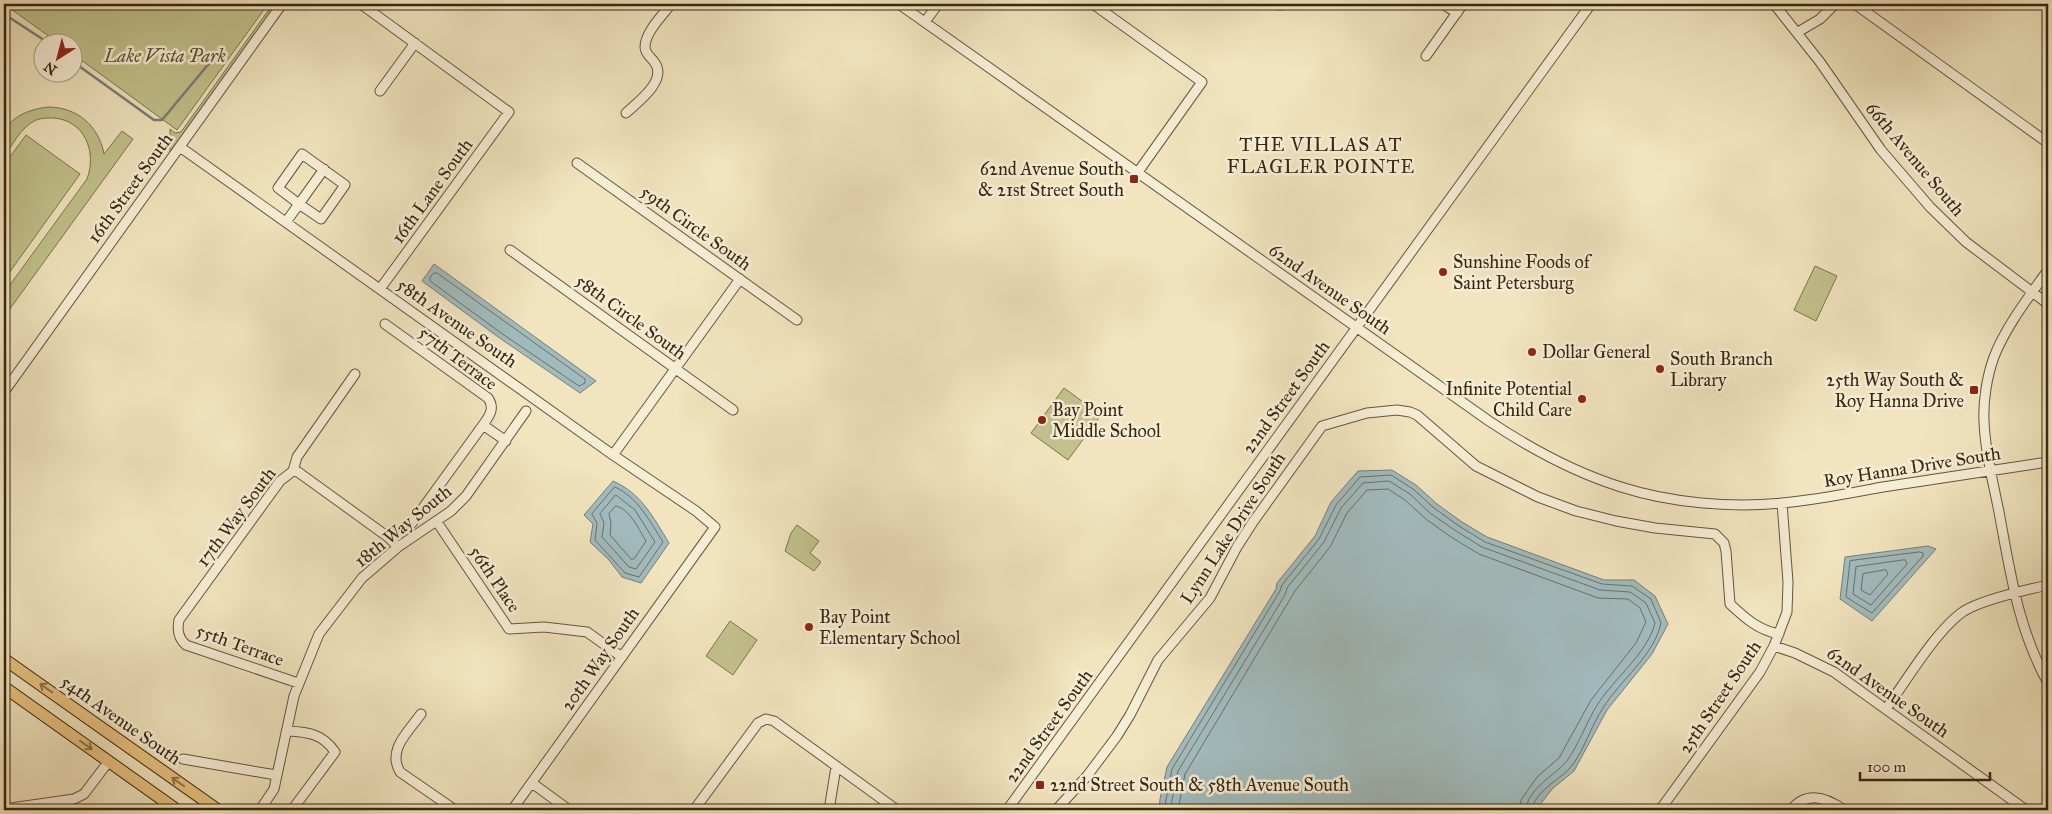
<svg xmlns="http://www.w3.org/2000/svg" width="2052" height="814" viewBox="0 0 2052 814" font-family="'IM FELL Great Primer',serif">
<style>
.green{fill:#c2c18c;stroke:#7c744e}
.water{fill:#a1bbbd;stroke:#777f78}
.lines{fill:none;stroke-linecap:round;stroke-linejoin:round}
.shore{stroke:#6c7067;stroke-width:1}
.stream{stroke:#777f78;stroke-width:2.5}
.minor-casing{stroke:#66563c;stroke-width:11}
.major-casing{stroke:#372611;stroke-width:13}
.minor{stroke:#f6edd5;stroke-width:9}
.major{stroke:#e8c27f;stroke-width:11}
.oneway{stroke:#907448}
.poi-dot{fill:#8f2418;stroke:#f6edd5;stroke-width:2}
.labels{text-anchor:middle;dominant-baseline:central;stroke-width:5;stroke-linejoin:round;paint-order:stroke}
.park-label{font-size:18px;font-style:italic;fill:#5a4d30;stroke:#f6edd5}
.street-label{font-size:18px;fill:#372611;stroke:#f6edd5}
.poi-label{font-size:18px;fill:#372611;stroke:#f6edd5;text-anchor:start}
.neighbourhood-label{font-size:19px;letter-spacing:1px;fill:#372611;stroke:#f6edd5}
</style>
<rect width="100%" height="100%" fill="#f1e4be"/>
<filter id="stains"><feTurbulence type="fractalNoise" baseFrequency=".004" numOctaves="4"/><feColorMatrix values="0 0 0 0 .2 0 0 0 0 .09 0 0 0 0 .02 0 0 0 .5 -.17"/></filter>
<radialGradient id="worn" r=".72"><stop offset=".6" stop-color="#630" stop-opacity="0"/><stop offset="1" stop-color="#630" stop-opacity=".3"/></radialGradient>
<path class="green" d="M 4,4 L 268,4 L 177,130 L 73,54 L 72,42 L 57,42 Z
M 273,4 L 277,4 L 170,152 L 170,129 L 175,133 L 181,132 Z
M 48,107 C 77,107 99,126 104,154 L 122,131 L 133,139 L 4,317 L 4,293 L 87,179 C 97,152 85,120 53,118 C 47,118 40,118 34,121 C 21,128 12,145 4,157 C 4,150 2,139 4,133 C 11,115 32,109 48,107 Z
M 26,135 L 80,174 L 4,280 L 4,165 Z
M 1815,266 L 1837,276 L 1816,321 L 1794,310 Z
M 1064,388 L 1101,415 L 1068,460 L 1031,433 Z
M 797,525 L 819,541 L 810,553 L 821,562 L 814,571 L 785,551 L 791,533 Z
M 730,621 L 757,640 L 733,675 L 706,656 Z"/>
<path class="water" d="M 434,264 L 596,381 L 580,393 L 501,339 L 422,281 Z
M 1392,470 L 1416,485 L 1437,504 L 1462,522 L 1487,537 L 1604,580 L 1634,580 L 1655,596 L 1668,624 L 1652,654 L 1607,710 L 1574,771 L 1552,789 L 1536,810 L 1159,810 L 1160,799 L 1167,767 L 1276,589 L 1277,583 L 1315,536 L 1331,502 L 1358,471 Z
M 613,481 C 642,494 653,517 669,543 L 641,583 L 622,577 L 609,560 L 590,542 L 593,524 L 584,515 Z
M 1928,546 L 1936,549 L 1872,621 L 1840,599 L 1845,557 Z"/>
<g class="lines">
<path class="shore" d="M 434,273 L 437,273 L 585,379 L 585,383 L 579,386 L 504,335 L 430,281 L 430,278 Z
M 615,487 C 638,497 650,522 663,542 L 639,577 L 625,573 L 595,540 L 597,523 L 592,514 Z
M 616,495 L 635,510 L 655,542 L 636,569 L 629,567 L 602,537 L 604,523 L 600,514 Z
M 616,506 C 630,509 639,530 646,541 L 634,559 L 631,559 L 610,535 L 611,523 L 609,514 Z
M 1920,552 L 1923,553 L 1923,556 L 1872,613 L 1846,597 L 1850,561 Z
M 1905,560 L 1907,564 L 1871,605 L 1853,594 L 1856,567 Z
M 1886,570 L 1888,574 L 1870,595 L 1861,590 L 1863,574 Z
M 1164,810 L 1172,769 L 1280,591 L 1282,585 L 1319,539 L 1336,505 L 1360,477 L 1391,475 L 1413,489 L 1434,508 L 1459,526 L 1485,542 L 1602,584 L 1632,586 L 1651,599 L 1661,623 C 1654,656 1620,680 1603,708 C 1592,724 1582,755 1570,768 C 1559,780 1534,792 1532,810
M 1170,810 L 1178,771 L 1285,595 L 1287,588 L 1324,542 L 1341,508 L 1363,483 L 1389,481 L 1410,494 L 1430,513 L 1456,531 L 1482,547 L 1600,590 L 1630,592 L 1646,603 L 1655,623 C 1647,654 1615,677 1598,704 C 1587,720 1576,752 1564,764 C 1552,777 1527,790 1526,810
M 1178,810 L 1185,774 L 1295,591 L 1330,547 L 1347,513 L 1367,490 L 1388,489 L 1405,500 L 1426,519 L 1451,537 L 1479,554 L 1598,598 L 1628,599 L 1640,608 L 1646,622 L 1636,643 L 1591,700 L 1559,758 L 1537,777 L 1521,800 L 1519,810"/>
<path class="stream" d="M 4,14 L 47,42
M 72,61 L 154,120 L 162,120 L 211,61"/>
<defs>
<path id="minor" d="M 361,4 L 509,112 L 380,289
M 899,4 L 1489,421 C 1531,449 1573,472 1621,487 C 1671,503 1730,508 1782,503 C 1816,500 1850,493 1883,487 C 1938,479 1993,470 2048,462
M 1093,4 L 1202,82 L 1138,172
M 1266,4 L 1281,5
M 1443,4 L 1457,13
M 1774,4 L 1820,62 L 1881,150 L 1930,207 L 1966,242 L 2048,304
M 1855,4 L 2048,143
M 925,22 L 938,4
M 1798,32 L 1820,19 L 1835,4
M 1426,56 L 1463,4
M 380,91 L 415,43
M 626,113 C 638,102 667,81 655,63 C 651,57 645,54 645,47 C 645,32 663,15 671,4
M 180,147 L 613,455 L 696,511 L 715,527 L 512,810
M 577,163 L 797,320
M 286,222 L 299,204 L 278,188 L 302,154 L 345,185 L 321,219 L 299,204 L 324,169
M 510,250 L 733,410
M 2048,270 C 2029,297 2006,326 1994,357 C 1987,376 1983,401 1984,421 C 1985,451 1993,482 1999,512 C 2010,571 2018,629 2048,683
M 385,324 L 488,398 C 495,408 490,415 483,425
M 4,392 L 282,4
M 613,455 L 740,279
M 293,471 L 298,472 L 388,537 L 398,547
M 437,522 L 509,629 L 544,627 L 587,632 L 622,657
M 412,523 L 483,425 L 506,441
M 1774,646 L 1795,653 L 1834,672 L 2026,810
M 298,683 L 186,645 C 178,638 177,630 179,620 L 280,481 L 293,471 L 297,457 L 355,374
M 1886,709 C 1906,681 1937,629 1964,611 C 1984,599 2025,590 2048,585
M 421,714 C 408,732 387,750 400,772 L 455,810
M 288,731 C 308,732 323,734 335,752 L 292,810
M 183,759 L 276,775
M 532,783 L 569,810
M 4,809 L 74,799 L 84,794 L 109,761
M 260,810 L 274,789 L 294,696 L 319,634 L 362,578 L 398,547 L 451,511 L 466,496 L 526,411
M 694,810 L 758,723 L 766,719 L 774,721 L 897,810
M 829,810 L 836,767
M 1007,810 L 1591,4
M 1056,810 L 1087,776 L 1117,736 L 1130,715 L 1158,660 L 1210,598 L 1237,547 L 1253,522 L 1322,426 L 1367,413 L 1397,410 L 1410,412 L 1417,415 L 1476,466 L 1538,497 L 1576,511 L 1616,521 L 1655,528 L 1715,534 L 1724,543 L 1726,551 L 1730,604 C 1745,618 1758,630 1779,634
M 1660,810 L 1760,672 L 1774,646 L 1787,612 L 1788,582 L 1782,503
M 1791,810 C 1807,790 1827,798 1844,810"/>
<path id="major" d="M 4,659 L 218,810
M 4,687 L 177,810"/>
</defs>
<use href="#minor" class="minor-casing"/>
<use href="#major" class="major-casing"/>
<use href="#minor" class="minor"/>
<use href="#major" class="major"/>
</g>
<defs><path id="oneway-shaft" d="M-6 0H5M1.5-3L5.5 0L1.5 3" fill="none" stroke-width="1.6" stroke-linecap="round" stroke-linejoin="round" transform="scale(1.25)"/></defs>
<g class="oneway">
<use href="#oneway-shaft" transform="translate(46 688) rotate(-145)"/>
<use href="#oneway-shaft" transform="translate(86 745) rotate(35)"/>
<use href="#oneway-shaft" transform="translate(178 782) rotate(-145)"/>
</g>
<g class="poi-dot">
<rect x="1129" y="174" width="10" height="10" rx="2.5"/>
<circle cx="1443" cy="272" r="5"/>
<circle cx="1532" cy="352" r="5"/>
<circle cx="1660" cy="369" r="5"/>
<rect x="1969" y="385" width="10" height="10" rx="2.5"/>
<circle cx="1582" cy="399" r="5"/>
<circle cx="1042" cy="420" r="5"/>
<circle cx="809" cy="627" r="5"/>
<rect x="1035" y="780" width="10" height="10" rx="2.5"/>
</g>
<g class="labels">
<g class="park-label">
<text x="165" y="56">Lake Vista Park</text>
</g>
<g class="street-label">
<text transform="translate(1915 159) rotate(50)">66th Avenue South</text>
<text transform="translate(130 188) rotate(-54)">16th Street South</text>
<text transform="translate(432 191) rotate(-54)">16th Lane South</text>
<text transform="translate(696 228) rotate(36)">59th Circle South</text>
<text transform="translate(1330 289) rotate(35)">62nd Avenue South</text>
<text transform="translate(631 317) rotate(36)">58th Circle South</text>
<text transform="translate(457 323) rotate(35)">58th Avenue South</text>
<text transform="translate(458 358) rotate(37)">57th Terrace</text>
<text transform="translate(1286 397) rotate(-54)">22nd Street South</text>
<text transform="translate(1912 467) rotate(-9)">Roy Hanna Drive South</text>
<text transform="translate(236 517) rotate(-53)">17th Way South</text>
<text transform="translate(403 526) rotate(-39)">18th Way South</text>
<text transform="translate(1233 528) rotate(-57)">Lynn Lake Drive South</text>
<text transform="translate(495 579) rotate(56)">56th Place</text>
<text transform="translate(240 645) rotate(20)">55th Terrace</text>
<text transform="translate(600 659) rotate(-55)">20th Way South</text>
<text transform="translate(1888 692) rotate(35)">62nd Avenue South</text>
<text transform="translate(1720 697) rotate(-56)">25th Street South</text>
<text transform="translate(121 720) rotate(35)">54th Avenue South</text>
<text transform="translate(1049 726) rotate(-54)">22nd Street South</text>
</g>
<g class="poi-label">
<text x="1124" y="169" text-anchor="end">62nd Avenue South<tspan x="1124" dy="21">&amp; 21st Street South</tspan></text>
<text x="1453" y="262">Sunshine Foods of<tspan x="1453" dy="21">Saint Petersburg</tspan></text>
<text x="1542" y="352">Dollar General</text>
<text x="1670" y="359">South Branch<tspan x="1670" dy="21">Library</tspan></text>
<text x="1964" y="380" text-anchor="end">25th Way South &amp;<tspan x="1964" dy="21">Roy Hanna Drive</tspan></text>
<text x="1572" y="389" text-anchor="end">Infinite Potential<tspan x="1572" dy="21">Child Care</tspan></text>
<text x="1052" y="410">Bay Point<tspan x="1052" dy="21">Middle School</tspan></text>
<text x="819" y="617">Bay Point<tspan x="819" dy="21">Elementary School</tspan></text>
<text x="1050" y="785">22nd Street South &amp; 58th Avenue South</text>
</g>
<g class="neighbourhood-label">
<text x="1321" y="144">THE VILLAS AT<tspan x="1321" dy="22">FLAGLER POINTE</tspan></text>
</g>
</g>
<rect width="2052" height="814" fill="none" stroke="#f1e4be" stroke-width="20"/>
<rect x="5" y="5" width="2042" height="804" fill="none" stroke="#372611" stroke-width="2.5"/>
<rect x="10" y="10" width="2032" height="794" fill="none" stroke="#372611"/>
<g transform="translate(58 58) rotate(216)"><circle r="24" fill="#f6edd5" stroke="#aa9d87"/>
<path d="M0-4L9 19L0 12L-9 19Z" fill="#8f2418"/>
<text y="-8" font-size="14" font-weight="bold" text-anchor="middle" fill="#372611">N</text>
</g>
<path d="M1860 772v8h130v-8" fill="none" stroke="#372611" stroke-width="2.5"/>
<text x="1867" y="772" font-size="15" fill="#372611" stroke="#f6edd5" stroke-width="4" paint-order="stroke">100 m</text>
<rect width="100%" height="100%" filter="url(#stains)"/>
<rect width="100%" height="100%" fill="url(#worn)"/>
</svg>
